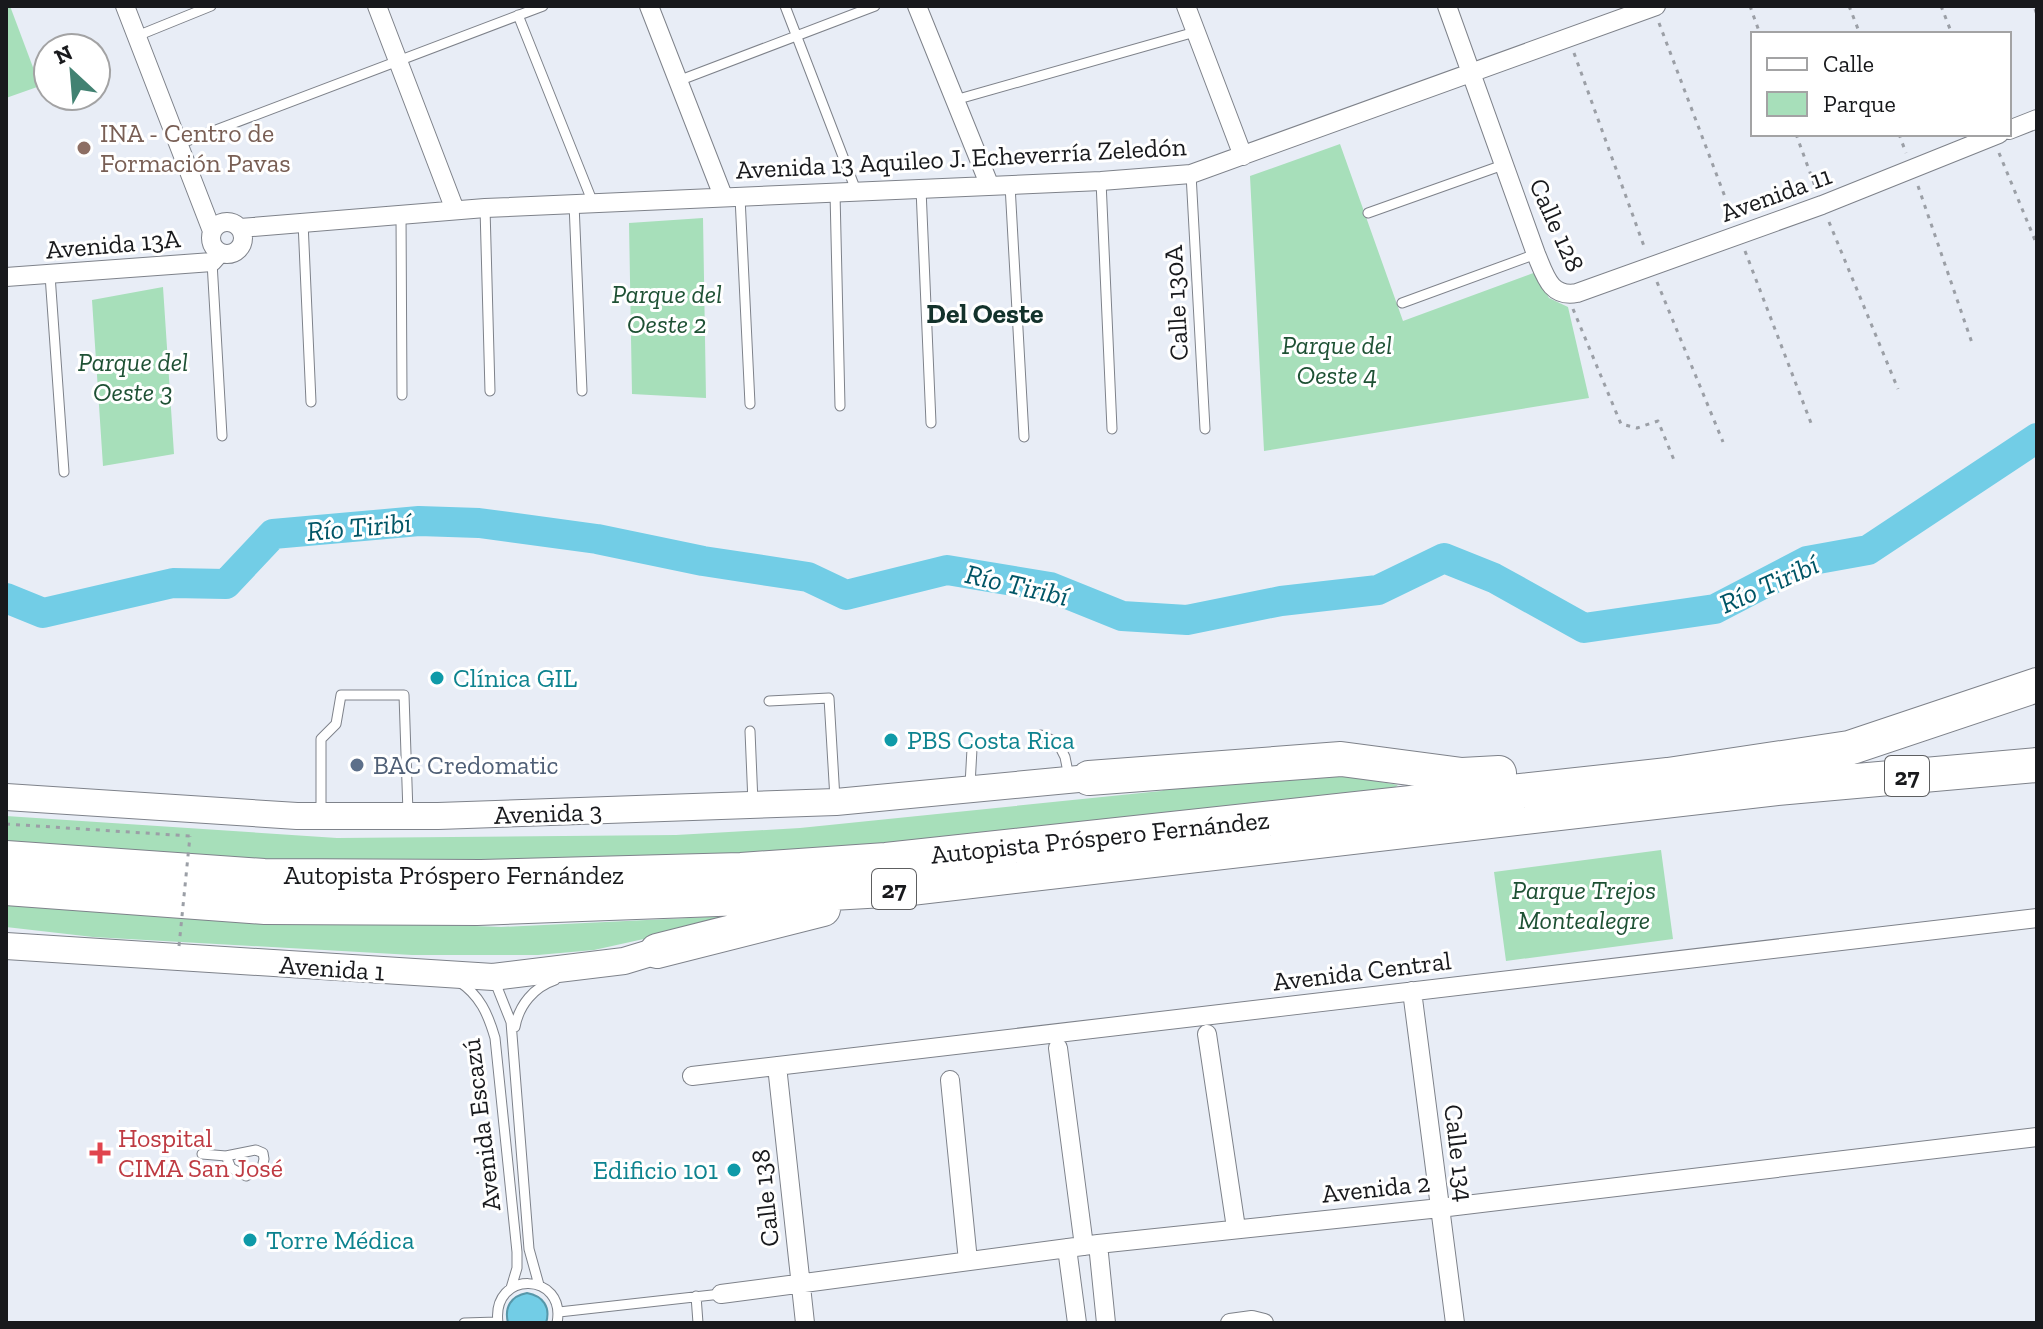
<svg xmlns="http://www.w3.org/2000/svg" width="2043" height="1329" viewBox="0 0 2043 1329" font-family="'Zilla Slab',serif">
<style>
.green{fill:#a7dfba}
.water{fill:#72cde6;stroke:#5797a9;stroke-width:2}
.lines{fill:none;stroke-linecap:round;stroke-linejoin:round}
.river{stroke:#72cde6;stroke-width:30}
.lane-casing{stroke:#7e828a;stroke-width:11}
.street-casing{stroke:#7e828a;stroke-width:20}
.secondary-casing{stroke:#7e828a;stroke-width:28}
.highway-casing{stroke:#7e828a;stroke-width:36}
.path{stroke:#9b9fa6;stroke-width:3;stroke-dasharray:4 6;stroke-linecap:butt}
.lane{stroke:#fff;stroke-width:9}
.street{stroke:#fff;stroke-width:18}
.secondary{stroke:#fff;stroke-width:26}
.highway{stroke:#fff;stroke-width:34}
.path-bridge{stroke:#9b9fa6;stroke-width:3;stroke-dasharray:4 6;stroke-linecap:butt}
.education-dot{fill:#8d6e63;stroke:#fff;stroke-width:3}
.culture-dot{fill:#0f9aa8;stroke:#fff;stroke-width:3}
.service-dot{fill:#5c6f8a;stroke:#fff;stroke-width:3}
.health-dot{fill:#e0444e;stroke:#fff;stroke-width:3}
.labels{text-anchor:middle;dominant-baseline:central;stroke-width:6;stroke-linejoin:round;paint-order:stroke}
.shield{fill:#fff;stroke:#5d5e60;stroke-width:2}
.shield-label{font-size:24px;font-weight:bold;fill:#18191c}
.education-label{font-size:26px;fill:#785e54;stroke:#fff;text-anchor:start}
.street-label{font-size:26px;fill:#18191c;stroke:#fff}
.park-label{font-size:26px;font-style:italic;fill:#1e5134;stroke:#fff}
.culture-label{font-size:26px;fill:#0d838f;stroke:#fff;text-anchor:start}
.service-label{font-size:26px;fill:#4e5e75;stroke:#fff;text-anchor:start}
.health-label{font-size:26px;fill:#be3a42;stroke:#fff;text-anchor:start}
.neighbourhood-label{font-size:28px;font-weight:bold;fill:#13322b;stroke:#fff}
.water-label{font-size:28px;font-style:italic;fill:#056;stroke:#fff}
</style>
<rect width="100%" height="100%" fill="#e8edf6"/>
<path class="green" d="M 6,6 L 10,6 L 40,86 L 6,98 Z
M 1340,144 L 1403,321 L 1536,272 L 1549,298 L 1568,307 L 1589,398 L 1264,451 L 1250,176 Z
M 703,218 L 706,398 L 632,394 L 629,223 Z
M 163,287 L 174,454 L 103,466 L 92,300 Z
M 1348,776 L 1398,785 L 1390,791 L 801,860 L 424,869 L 6,849 L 6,816 L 337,838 L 676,835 L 800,828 L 1161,791 L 1183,782 Z
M 1661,850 L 1673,939 L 1506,961 L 1494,872 Z
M 6,901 L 211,916 L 501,927 L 729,916 L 707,925 L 594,950 L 538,955 L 412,955 L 93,937 L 6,927 Z"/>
<path class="water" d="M 527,1293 C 543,1296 551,1307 546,1323 L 508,1323 C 504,1307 511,1296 527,1293 Z"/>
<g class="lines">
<path class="river" d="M 6,598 L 43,613 L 173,583 L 226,584 L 273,534 L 419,521 L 479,523 L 597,539 L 703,561 L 808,577 L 846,595 L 947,570 L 1050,587 L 1122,616 L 1187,620 L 1281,601 L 1378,590 L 1444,558 L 1494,578 L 1584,628 L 1715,609 L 1807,561 L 1868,550 L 2037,438"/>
<defs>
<path id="lane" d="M 785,6 L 857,193
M 518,15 L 593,203
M 137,36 L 211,6
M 678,81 L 875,6
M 955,100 L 1195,32
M 179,144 L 543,6
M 1191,174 L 1205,429
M 1101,181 L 1112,429
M 1010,185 L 1024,437
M 921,189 L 931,423
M 835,193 L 840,406
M 740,197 L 750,404
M 574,204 L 582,391
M 485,208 L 490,391
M 1368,213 L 1503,165
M 401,214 L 402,395
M 303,222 L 311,402
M 212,262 L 222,436
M 50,275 L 64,472
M 1402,303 L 1536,254
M 769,701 L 829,698 L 835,799
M 750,731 L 753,803
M 1041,735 L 1058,743 L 1065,757 L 1069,777
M 970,785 L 972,749 L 980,740
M 321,813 L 321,739 L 336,724 L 341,695 L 404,695 L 408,813
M 458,981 C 480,995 488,1014 495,1038 L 517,1252 L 517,1268 L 511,1288
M 495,982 L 511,1022 L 529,1249 L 539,1285
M 515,1027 C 519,1005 534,987 555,980
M 202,1154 L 226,1156 L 256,1150 L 263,1153 L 264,1159 L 262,1168 L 246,1176 L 231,1168 L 226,1156
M 696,1296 L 698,1323
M 559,1312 L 721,1294
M 464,1323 L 497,1322
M 498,1323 C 491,1269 567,1272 557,1323"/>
<path id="street" d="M 125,6 L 212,231
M 377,6 L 455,210
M 649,6 L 723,196
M 917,6 L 989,184
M 1186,6 L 1243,156
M 1447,6 L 1536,254 C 1545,275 1550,298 1577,293 L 1822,205 L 1999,134
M 2009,130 L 2037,119
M211 238a16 16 0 1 1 32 0a16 16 0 1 1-32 0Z
M 240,228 L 485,208 L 1101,181 L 1191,174 L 1656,6
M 6,277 L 212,262 L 220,253
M 1412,991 L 1455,1323
M 1207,1034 L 1236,1228
M 1058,1048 L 1084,1246
M 777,1066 L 805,1323
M 692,1076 L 2037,918
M 950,1080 L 968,1261
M 1098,1244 L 1106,1323
M 1067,1248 L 1077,1323
M 721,1294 L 1098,1244 L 1440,1208 L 2037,1137
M 1230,1323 L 1252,1320 L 1264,1323"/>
<path id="secondary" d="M 6,797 L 297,816 L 438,816 L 836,802 L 1089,778
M 6,946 L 493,977 L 624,961 L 657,951"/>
<path id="highway" d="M 1089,778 L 1341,759 L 1462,775 L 1499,773
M 6,858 L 264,876 L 481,877 L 741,870 L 886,860 L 1668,775 L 1849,748 L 2037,685
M 6,888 L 265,907 L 477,908 L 744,898 L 902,889 L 1777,788 L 2037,765
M 657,951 L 823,909"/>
</defs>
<use href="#lane" class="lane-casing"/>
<use href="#street" class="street-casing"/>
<use href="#secondary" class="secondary-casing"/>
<use href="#highway" class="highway-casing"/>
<path class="path" d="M 1750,6 L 1760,34
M 1849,6 L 1860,34
M 1941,6 L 1952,34
M 2035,9 L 2037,15
M 1659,23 L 1733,218
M 1574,53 L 1645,249
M 1796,134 L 1816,189
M 1899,134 L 1906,153
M 1999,153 L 2037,245
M 1918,186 L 1972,343
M 1829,222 L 1898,389
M 1745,251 L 1811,423
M 1657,282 L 1723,442
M 1573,309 L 1621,424 L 1637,428 L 1658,421 L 1674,460
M 6,824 L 190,836"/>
<use href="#lane" class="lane"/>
<use href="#street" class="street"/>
<use href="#secondary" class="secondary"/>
<use href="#highway" class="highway"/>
<path class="path-bridge" d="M 179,946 L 190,836"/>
</g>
<circle class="education-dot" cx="84" cy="148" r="8"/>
<g class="culture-dot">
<circle cx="437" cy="678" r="8"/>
<circle cx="891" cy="740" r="8"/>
<circle cx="734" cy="1170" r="8"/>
<circle cx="250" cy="1240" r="8"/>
</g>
<circle class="service-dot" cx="357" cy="765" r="8"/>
<path class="health-dot" d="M96 1141h8v8h8v8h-8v8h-8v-8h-8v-8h8z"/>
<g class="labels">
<g class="shield">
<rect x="1885" y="756" width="44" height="40" rx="6"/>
<rect x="872" y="869" width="44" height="40" rx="6"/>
</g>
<g class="shield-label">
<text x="1907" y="776">27</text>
<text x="894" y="889">27</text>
</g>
<g class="education-label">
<text x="100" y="133">INA - Centro de<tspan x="100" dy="30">Formación Pavas</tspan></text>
</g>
<g class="street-label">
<text transform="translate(961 158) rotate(-3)">Avenida 13 Aquileo J. Echeverría Zeledón</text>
<text transform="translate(1776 194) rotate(-20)">Avenida 11</text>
<text transform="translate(1557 225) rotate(66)">Calle 128</text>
<text transform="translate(113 244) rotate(-5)">Avenida 13A</text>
<text transform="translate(1176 303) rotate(-93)">Calle 130A</text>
<text transform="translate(548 813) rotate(-2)">Avenida 3</text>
<text transform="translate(1100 837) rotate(-6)">Autopista Próspero Fernández</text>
<text x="454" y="875">Autopista Próspero Fernández</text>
<text transform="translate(332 968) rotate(4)">Avenida 1</text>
<text transform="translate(1362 971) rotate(-7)">Avenida Central</text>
<text transform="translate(481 1125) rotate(-97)">Avenida Escazú</text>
<text transform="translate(1459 1153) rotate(83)">Calle 134</text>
<text transform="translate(1376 1188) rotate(-6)">Avenida 2</text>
<text transform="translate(765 1198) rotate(-96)">Calle 138</text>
</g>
<g class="park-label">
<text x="667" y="294">Parque del<tspan x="667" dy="30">Oeste 2</tspan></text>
<text x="1337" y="345">Parque del<tspan x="1337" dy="30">Oeste 4</tspan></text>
<text x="133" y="362">Parque del<tspan x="133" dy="30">Oeste 3</tspan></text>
<text x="1584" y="890">Parque Trejos<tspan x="1584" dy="30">Montealegre</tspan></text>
</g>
<g class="culture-label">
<text x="453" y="678">Clínica GIL</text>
<text x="907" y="740">PBS Costa Rica</text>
<text x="718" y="1170" text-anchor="end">Edificio 101</text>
<text x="266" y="1240">Torre Médica</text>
</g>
<g class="service-label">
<text x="373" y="765">BAC Credomatic</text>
</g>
<g class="health-label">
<text x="118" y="1138">Hospital<tspan x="118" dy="30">CIMA San José</tspan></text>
</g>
<g class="neighbourhood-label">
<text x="985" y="313">Del Oeste</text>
</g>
<g class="water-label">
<text transform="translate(359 527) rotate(-5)">Río Tiribí</text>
<text transform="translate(1769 584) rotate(-24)">Río Tiribí</text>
<text transform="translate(1017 585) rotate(13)">Río Tiribí</text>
</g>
</g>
<rect width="2043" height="1329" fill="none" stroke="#18191c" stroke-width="16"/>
<rect x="1751" y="32" width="260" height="104" fill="#ffffff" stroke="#a3a3a4" stroke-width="2"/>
<rect x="1767" y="58" width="40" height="12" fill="#ffffff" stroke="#a3a3a4" stroke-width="2"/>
<text x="1823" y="72" font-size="24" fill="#18191c">Calle</text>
<rect x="1767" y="92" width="40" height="24" fill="#a7dfba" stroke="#a3a3a4" stroke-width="2"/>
<text x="1823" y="112" font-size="24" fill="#18191c">Parque</text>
<g transform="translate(72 72) rotate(334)"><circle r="38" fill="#ffffff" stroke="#a3a3a4" stroke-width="2"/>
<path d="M0-6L14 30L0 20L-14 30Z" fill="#428272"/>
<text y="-12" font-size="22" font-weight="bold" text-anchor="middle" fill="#18191c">N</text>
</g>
</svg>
